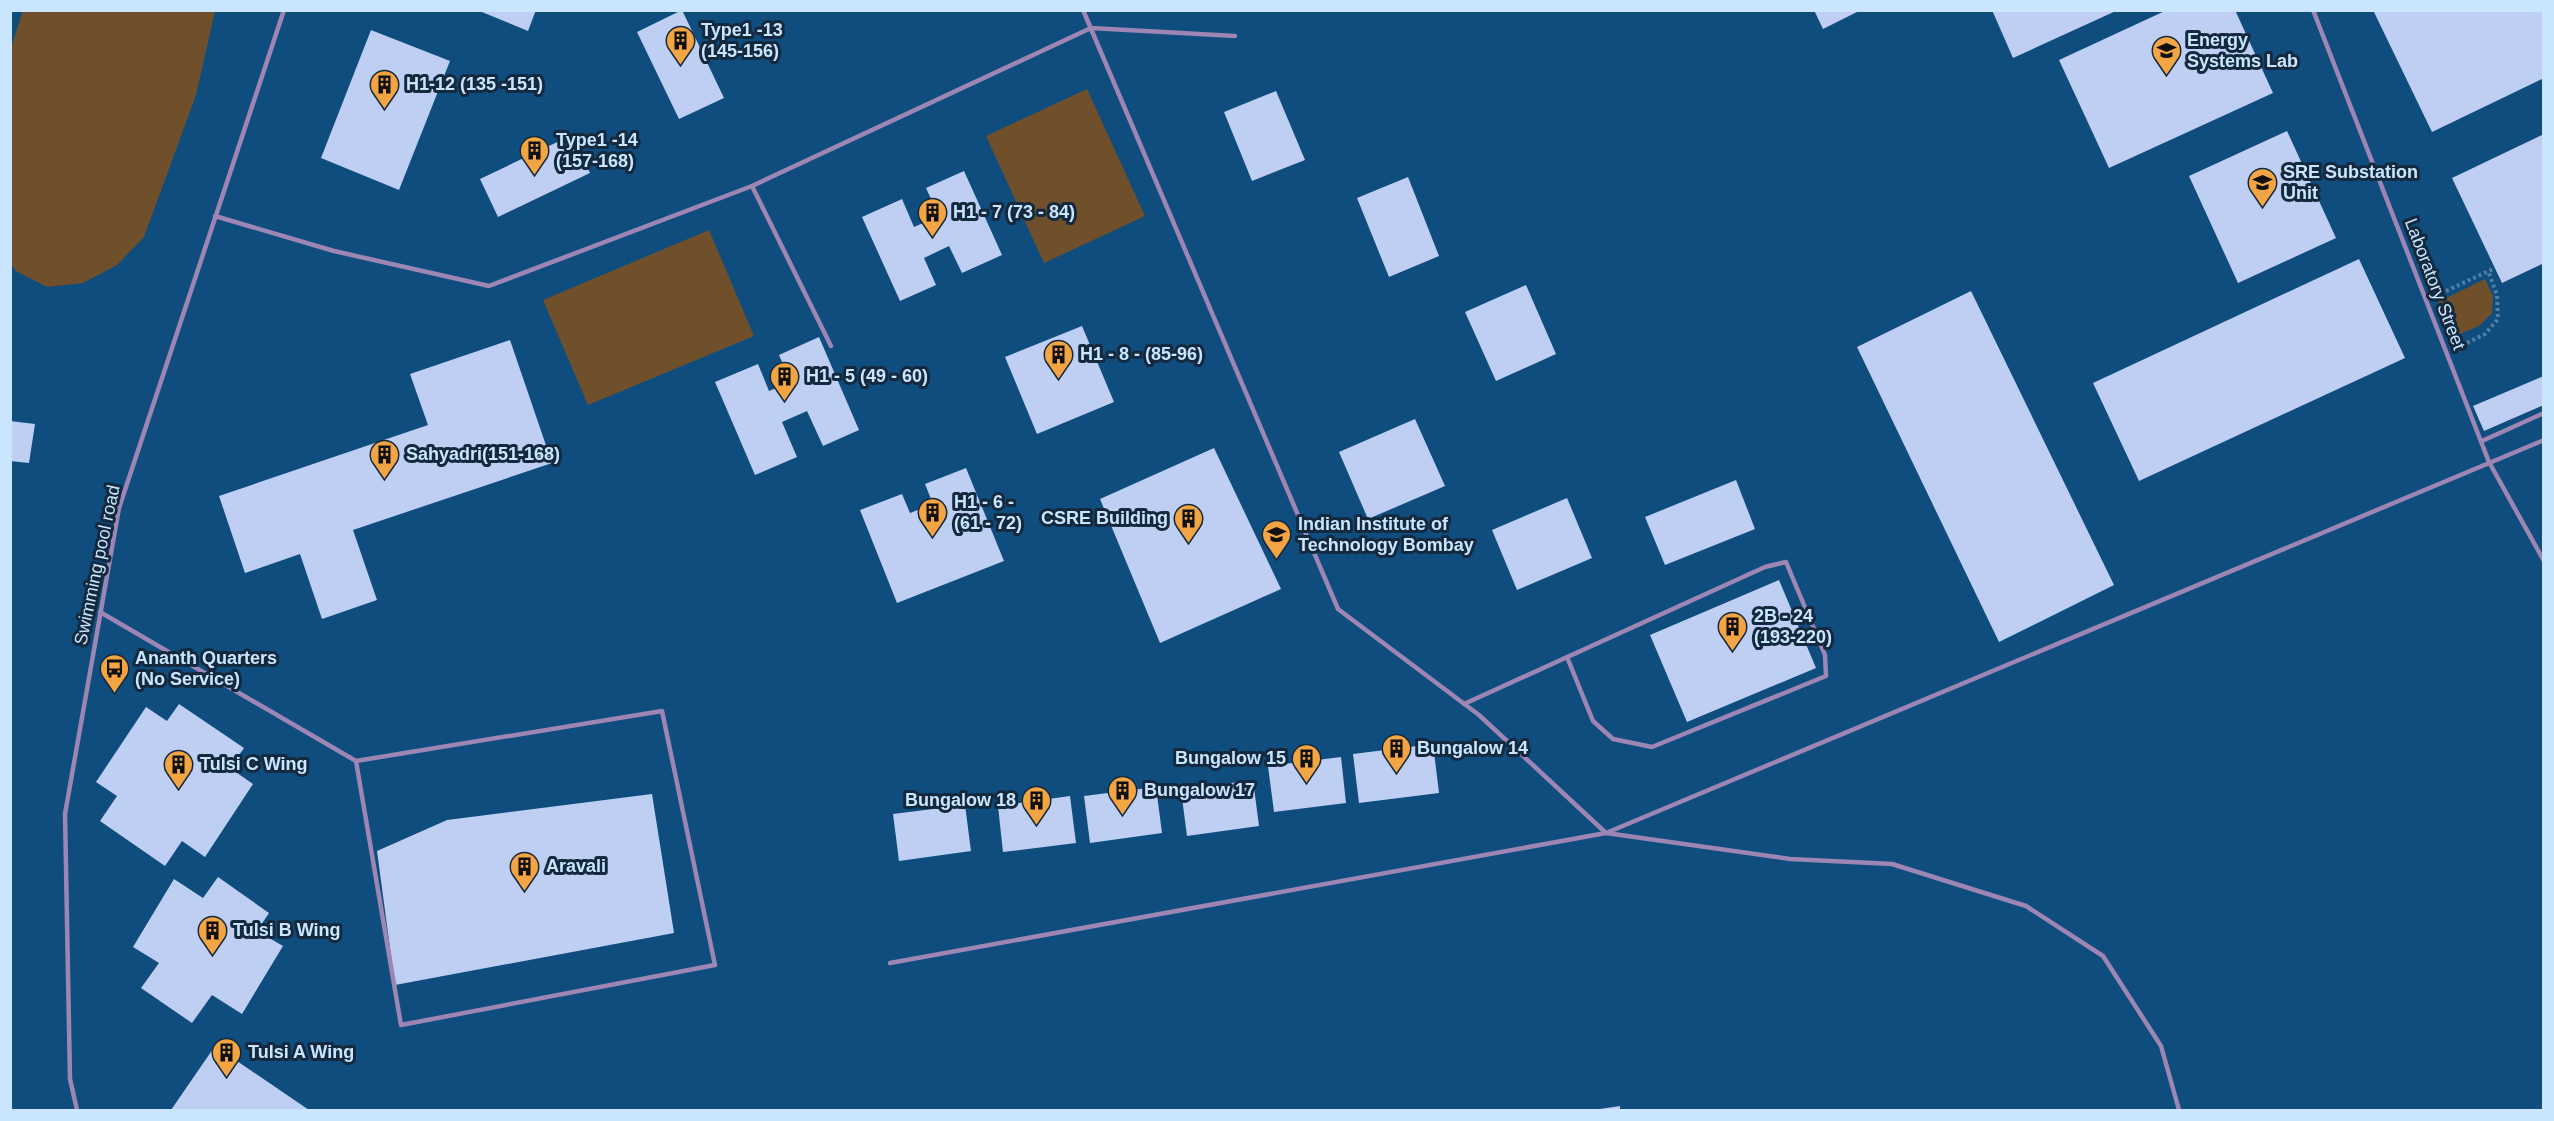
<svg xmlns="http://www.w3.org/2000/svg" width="2554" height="1121" viewBox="0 0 2554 1121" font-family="Helvetica,sans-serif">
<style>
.built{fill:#0e4d7e}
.green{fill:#70502b}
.building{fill:#bfcef3}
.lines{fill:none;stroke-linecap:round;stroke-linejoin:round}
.path{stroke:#527ea3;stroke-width:4;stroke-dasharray:3 3;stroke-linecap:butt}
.service{stroke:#9d86b3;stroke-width:4.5}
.labels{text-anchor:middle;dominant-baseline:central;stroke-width:6;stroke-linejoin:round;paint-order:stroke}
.poi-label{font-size:18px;font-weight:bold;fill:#cae5ff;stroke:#14293d;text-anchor:start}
.street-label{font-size:18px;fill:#cae5ff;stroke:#14293d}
</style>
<rect width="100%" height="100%" fill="#0c436e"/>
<path class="built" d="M 11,11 L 2543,11 L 2543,1110 L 11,1110 Z"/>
<path class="green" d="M 23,10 L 215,11 L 196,95 L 144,237 L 117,265 L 83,283 L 47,287 L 16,271 L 11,264 L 10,51 Z
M 1087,89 L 1145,216 L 1044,263 L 986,136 Z
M 709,230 L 754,336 L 588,405 L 543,300 Z
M 2485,279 L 2493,296 L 2492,313 L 2479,326 L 2453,337 L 2438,302 Z"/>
<path class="building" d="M 477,10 L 536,10 L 528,31 Z
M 682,10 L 724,98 L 679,119 L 637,32 Z
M 1814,10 L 1861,10 L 1823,29 Z
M 1992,10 L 2118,10 L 2013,58 Z
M 2167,10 L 2235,10 L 2273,93 L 2109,168 L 2059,60 Z
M 2373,10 L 2544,10 L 2544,78 L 2432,132 Z
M 371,30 L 450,61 L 399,190 L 321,158 Z
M 1276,91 L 1305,160 L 1252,181 L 1224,112 Z
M 2287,131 L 2336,238 L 2238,283 L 2189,176 Z
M 2544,134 L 2544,263 L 2502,283 L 2452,178 Z
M 572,135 L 590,173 L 498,217 L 480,179 Z
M 964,171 L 1002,255 L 962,273 L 949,246 L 924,258 L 936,285 L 900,301 L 862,217 L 902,199 L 914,227 L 939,216 L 926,188 Z
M 1408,177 L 1439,256 L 1389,277 L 1357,198 Z
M 2359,259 L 2405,358 L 2139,481 L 2093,383 Z
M 1526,285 L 1556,354 L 1496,381 L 1465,312 Z
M 1971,291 L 2114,585 L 1999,642 L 1857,347 Z
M 1082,326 L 1114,402 L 1037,434 L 1005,357 Z
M 819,337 L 859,430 L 823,446 L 807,411 L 782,422 L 797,457 L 755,475 L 715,382 L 758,364 L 769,391 L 791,382 L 779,355 Z
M 510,340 L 552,463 L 353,530 L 377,600 L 322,619 L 300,554 L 245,573 L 219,496 L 428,425 L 410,374 Z
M 2544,376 L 2544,405 L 2484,431 L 2473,406 Z
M 1415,419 L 1445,486 L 1368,519 L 1339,452 Z
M 10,421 L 35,424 L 29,463 L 10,461 Z
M 1214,448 L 1281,589 L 1160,643 L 1100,499 Z
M 966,468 L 1004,561 L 897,603 L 860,510 L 902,494 L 910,513 L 933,504 L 925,484 Z
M 1736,480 L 1755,529 L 1665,565 L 1645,517 Z
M 1567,498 L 1592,558 L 1517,590 L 1492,530 Z
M 1779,580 L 1816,668 L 1687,722 L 1650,635 Z
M 179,704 L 244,748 L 230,768 L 253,784 L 205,857 L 182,841 L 165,866 L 100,821 L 117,796 L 96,782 L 146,707 L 167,721 Z
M 1433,744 L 1439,793 L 1359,803 L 1353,754 Z
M 1341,757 L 1346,803 L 1274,812 L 1268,766 Z
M 1253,780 L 1259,826 L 1187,836 L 1181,790 Z
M 1156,787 L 1162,833 L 1090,843 L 1084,796 Z
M 652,794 L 674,933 L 395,985 L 377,851 L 447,820 Z
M 1070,796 L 1076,843 L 1003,852 L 998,806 Z
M 965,805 L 971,851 L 899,861 L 893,814 Z
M 218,877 L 269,913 L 257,931 L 283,946 L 242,1014 L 212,995 L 192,1023 L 141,988 L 159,963 L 133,947 L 174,879 L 203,898 Z
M 215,1046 L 309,1110 L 171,1110 Z
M 1620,1106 L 1620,1110 L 1600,1110 L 1600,1109 Z"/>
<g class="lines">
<path class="path" d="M 2446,291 L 2495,268
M 2467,343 L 2485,334 L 2498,319 L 2497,295 L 2488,271"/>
<path class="service" d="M 1083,10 L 1338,609 L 1479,715 L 1606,833 L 1790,859 L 1892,864 L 2026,906 L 2103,956 L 2161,1046 L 2179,1110
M 2313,10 L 2489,462 L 2544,561
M 752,186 L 831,346
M 215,216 L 334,251 L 489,286 L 752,186 L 1091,28 L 1235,36
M 2482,441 L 2544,413
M 100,612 L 356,761 L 662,711 L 715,965 L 401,1025 L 356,761
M 1464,704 L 1765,567 L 1786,562 L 1825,655 L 1826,676 L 1652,747 L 1613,739 L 1593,721 L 1567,657
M 890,963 L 1606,833 L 2544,440
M 77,1110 L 70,1079 L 65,814 L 119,508 L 284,10"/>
</g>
<defs>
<symbol id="building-pin" viewBox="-11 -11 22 30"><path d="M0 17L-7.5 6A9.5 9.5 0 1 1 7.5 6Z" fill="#f3a443" stroke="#14293d"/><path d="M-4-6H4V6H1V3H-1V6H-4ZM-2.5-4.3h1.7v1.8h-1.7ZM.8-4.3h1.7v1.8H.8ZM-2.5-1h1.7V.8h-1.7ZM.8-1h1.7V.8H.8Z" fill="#111"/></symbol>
<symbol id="university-pin" viewBox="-11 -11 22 30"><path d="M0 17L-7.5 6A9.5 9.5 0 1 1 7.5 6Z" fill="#f3a443" stroke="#14293d"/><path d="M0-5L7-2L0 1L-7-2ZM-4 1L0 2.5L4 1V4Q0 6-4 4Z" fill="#111"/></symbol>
<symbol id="bus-pin" viewBox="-11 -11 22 30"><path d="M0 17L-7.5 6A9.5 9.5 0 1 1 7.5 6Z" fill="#f3a443" stroke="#14293d"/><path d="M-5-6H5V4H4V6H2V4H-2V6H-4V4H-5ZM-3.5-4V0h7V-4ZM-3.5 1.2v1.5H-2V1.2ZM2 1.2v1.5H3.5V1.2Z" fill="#111"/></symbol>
</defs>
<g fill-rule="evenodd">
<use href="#building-pin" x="664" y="24" width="33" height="45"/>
<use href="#university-pin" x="2150" y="34" width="33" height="45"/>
<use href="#building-pin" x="368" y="68" width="33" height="45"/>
<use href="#building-pin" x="518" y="134" width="33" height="45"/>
<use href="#university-pin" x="2246" y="166" width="33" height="45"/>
<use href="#building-pin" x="916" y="196" width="33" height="45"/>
<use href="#building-pin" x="1042" y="338" width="33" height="45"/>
<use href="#building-pin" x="768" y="360" width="33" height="45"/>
<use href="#building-pin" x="368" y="438" width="33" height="45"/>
<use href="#building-pin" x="916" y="496" width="33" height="45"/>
<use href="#building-pin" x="1172" y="502" width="33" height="45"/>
<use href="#university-pin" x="1260" y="518" width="33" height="45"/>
<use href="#building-pin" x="1716" y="610" width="33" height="45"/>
<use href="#bus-pin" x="98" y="652" width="33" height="45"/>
<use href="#building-pin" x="1380" y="732" width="33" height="45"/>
<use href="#building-pin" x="1290" y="742" width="33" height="45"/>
<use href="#building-pin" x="162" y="748" width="33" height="45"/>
<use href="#building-pin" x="1106" y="774" width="33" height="45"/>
<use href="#building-pin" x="1020" y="784" width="33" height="45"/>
<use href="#building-pin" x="508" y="850" width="33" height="45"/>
<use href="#building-pin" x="196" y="914" width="33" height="45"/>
<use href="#building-pin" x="210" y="1036" width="33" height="45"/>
</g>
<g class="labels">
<g class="poi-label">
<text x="701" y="30">Type1 -13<tspan x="701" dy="21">(145-156)</tspan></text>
<text x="2187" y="40">Energy<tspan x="2187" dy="21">Systems Lab</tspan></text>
<text x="406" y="84">H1-12 (135 -151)</text>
<text x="556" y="140">Type1 -14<tspan x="556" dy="21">(157-168)</tspan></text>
<text x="2283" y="172">SRE Substation<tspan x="2283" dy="21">Unit</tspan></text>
<text x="953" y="212">H1 - 7 (73 - 84)</text>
<text x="1080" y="354">H1 - 8 - (85-96)</text>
<text x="806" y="376">H1 - 5 (49 - 60)</text>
<text x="406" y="454">Sahyadri(151-168)</text>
<text x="954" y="502">H1 - 6 -<tspan x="954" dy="21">(61 - 72)</tspan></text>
<text x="1168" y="518" text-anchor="end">CSRE Building</text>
<text x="1298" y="524">Indian Institute of<tspan x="1298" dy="21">Technology Bombay</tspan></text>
<text x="1754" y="616">2B - 24<tspan x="1754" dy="21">(193-220)</tspan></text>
<text x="135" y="658">Ananth Quarters<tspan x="135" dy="21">(No Service)</tspan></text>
<text x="1417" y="748">Bungalow 14</text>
<text x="1286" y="758" text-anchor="end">Bungalow 15</text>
<text x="200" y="764">Tulsi C Wing</text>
<text x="1144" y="790">Bungalow 17</text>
<text x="1016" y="800" text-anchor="end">Bungalow 18</text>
<text x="546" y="866">Aravali</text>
<text x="233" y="930">Tulsi B Wing</text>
<text x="248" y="1052">Tulsi A Wing</text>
</g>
<g class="street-label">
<text transform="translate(2435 284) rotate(69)">Laboratory Street</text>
<text transform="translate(97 565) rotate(-78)">Swimming pool road</text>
</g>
</g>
<rect width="2554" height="1121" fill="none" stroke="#cae5ff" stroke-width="24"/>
</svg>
